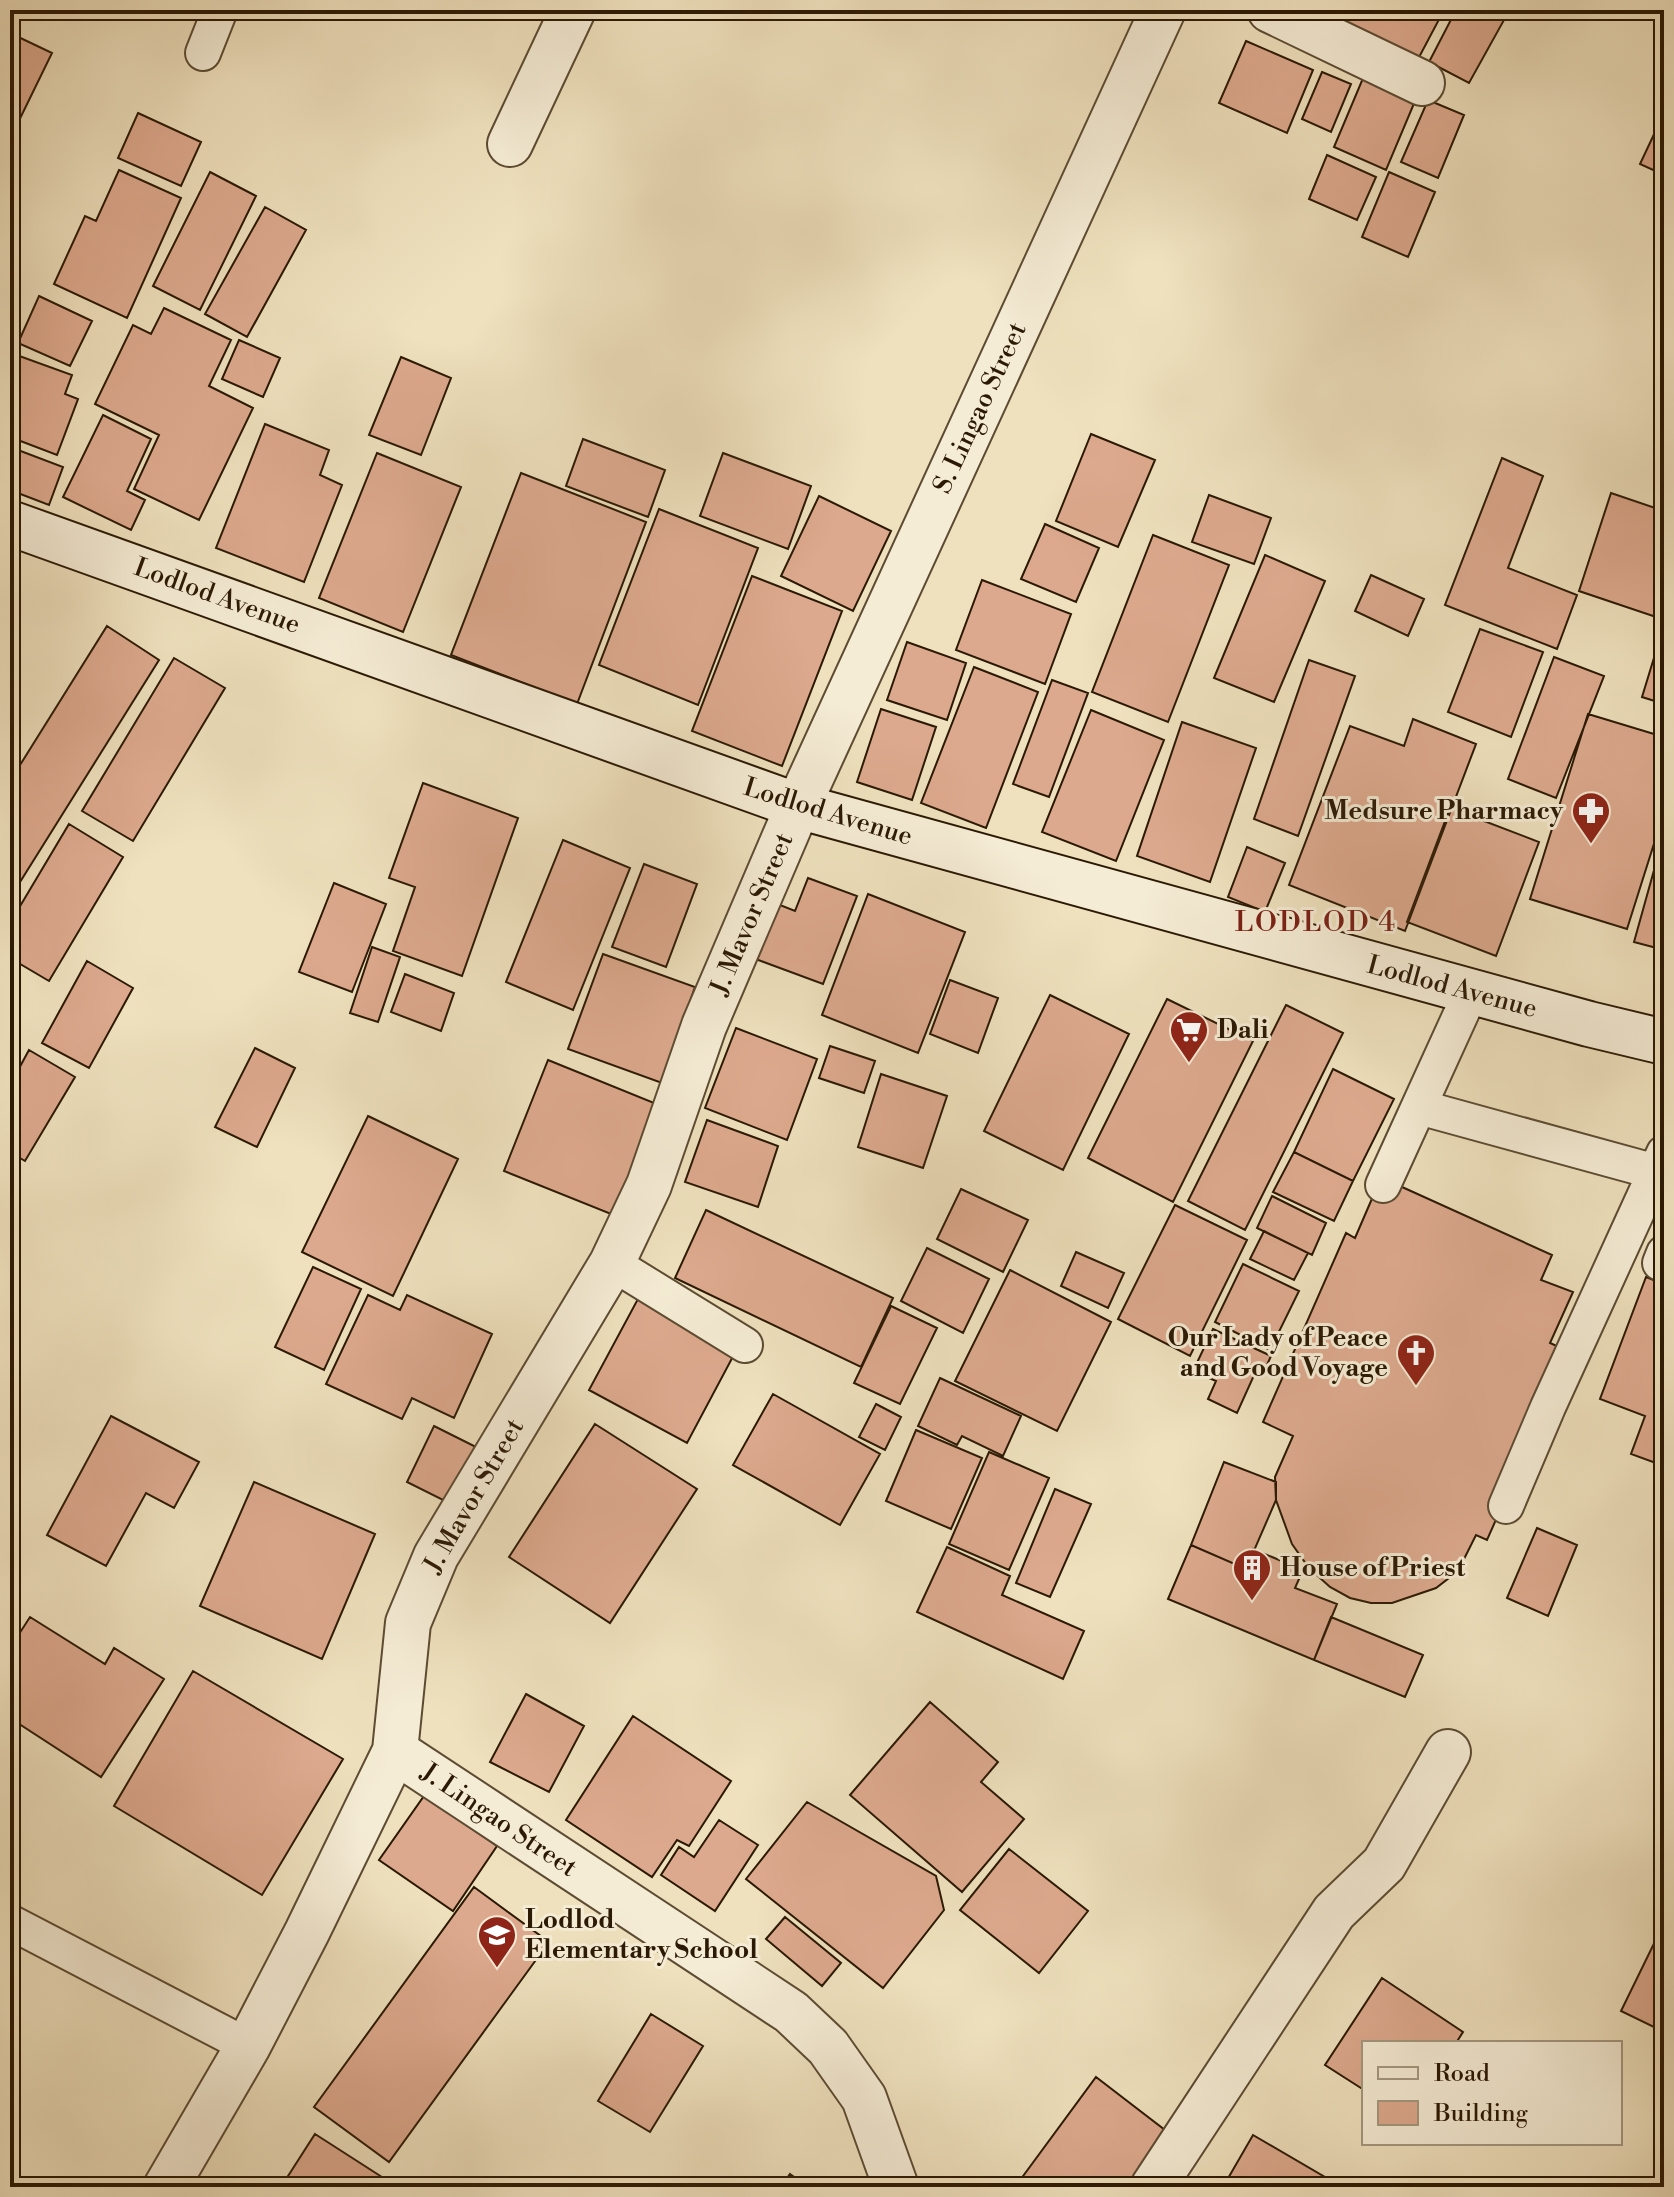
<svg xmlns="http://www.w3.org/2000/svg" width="1674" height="2197" viewBox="0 0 1674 2197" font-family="'Libre Bodoni',serif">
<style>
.building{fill:#dda98e;stroke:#2b1904;stroke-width:2}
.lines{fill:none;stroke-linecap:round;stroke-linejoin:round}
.service-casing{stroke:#5c4b32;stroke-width:38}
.minor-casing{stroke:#5c4b32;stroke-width:48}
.secondary-casing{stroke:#2b1904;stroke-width:48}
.service{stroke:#f5ecd5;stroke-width:34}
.minor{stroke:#f5ecd5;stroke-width:44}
.secondary{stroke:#f5ecd5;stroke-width:44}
.labels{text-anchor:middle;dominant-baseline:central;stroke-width:6;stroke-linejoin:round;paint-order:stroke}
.street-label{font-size:26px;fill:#2b1904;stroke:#f5ecd5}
.poi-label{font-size:26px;font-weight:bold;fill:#2b1904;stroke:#f5ecd5;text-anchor:start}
.neighbourhood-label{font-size:28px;letter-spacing:2px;fill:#7a1f14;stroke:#f5ecd5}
</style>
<rect width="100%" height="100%" fill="#efe1be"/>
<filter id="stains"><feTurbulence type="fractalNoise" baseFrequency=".0025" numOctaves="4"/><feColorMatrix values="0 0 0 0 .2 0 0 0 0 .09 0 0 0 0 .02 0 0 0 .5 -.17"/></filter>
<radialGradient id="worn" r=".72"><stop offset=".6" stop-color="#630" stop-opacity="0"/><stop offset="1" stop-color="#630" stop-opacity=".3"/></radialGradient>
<path class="building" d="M 1354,10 L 1444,10 L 1416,63 L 1345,25 Z
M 1456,10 L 1486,10 L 1504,20 L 1469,83 L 1429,62 Z
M 10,33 L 52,53 L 10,139 Z
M 1246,41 L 1313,70 L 1287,133 L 1219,103 Z
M 1366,71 L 1418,94 L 1386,170 L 1334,147 Z
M 1322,72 L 1351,84 L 1331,132 L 1302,119 Z
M 1428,100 L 1464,115 L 1438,178 L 1401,162 Z
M 138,113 L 201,142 L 181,186 L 118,158 Z
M 1664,113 L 1664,175 L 1640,164 Z
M 1327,155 L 1376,177 L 1357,220 L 1309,199 Z
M 119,170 L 181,198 L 127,318 L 54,284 L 85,216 L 96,221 Z
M 210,172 L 256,196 L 200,310 L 153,286 Z
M 1389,172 L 1435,192 L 1408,257 L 1362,237 Z
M 265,207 L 306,230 L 247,337 L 205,314 Z
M 39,296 L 92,321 L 70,366 L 18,343 Z
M 164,308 L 231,340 L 209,386 L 253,408 L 199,520 L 134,489 L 159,435 L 95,404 L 133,325 L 151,334 Z
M 239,340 L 280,358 L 263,397 L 222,379 Z
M 11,353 L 72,375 L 65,394 L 78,399 L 57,455 L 10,437 Z
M 401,357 L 451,378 L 421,455 L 369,435 Z
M 103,415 L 151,439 L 127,491 L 145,500 L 131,530 L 63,497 Z
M 265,424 L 329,450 L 320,475 L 342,485 L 304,582 L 216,548 Z
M 1091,434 L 1155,460 L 1118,547 L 1056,521 Z
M 583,439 L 665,470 L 648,517 L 566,486 Z
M 10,447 L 63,467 L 49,505 L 10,490 Z
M 377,453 L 461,487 L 403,632 L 319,598 Z
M 723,453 L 811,486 L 788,549 L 700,516 Z
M 1502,458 L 1543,476 L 1508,568 L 1577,595 L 1557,649 L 1445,605 Z
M 521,473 L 646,522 L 577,704 L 451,655 Z
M 1611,493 L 1664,511 L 1664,594 L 1656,617 L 1579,591 Z
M 1209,495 L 1271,518 L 1254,564 L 1192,542 Z
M 819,496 L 891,531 L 853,611 L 781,576 Z
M 659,509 L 758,548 L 698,705 L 599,665 Z
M 1045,524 L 1099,548 L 1076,602 L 1021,579 Z
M 1153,535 L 1229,565 L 1168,722 L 1092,692 Z
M 1265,555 L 1325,581 L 1274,702 L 1214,678 Z
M 1371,575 L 1424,599 L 1408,636 L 1355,611 Z
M 752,576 L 842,611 L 782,766 L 692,731 Z
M 982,580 L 1071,614 L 1045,684 L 956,650 Z
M 1664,625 L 1664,704 L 1642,697 Z
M 107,626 L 159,660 L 10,898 L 10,781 Z
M 1480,629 L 1543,652 L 1511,737 L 1448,712 Z
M 907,642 L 966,663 L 947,720 L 887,700 Z
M 1554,657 L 1604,676 L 1556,798 L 1508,779 Z
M 174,658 L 225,688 L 133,841 L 82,811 Z
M 1309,660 L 1355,676 L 1298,836 L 1254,819 Z
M 974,667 L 1038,692 L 986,828 L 921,803 Z
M 1052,680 L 1088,693 L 1049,797 L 1013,784 Z
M 881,709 L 936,727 L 912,800 L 857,782 Z
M 1091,710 L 1164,740 L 1116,861 L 1042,832 Z
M 1588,714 L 1664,737 L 1664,812 L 1627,929 L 1530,899 Z
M 1413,719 L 1476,744 L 1405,931 L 1289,885 L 1350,726 L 1404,746 Z
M 1182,722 L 1256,748 L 1210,882 L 1137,856 Z
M 423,783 L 518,818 L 462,976 L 393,951 L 415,887 L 389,878 Z
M 1450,808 L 1539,842 L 1496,956 L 1407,922 Z
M 69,824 L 123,857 L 49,981 L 10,958 L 10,923 Z
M 563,840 L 630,868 L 573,1010 L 506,982 Z
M 1661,845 L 1664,846 L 1664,950 L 1634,942 Z
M 1247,847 L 1285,863 L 1265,912 L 1228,897 Z
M 644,864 L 697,884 L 666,967 L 612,947 Z
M 808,878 L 857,896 L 823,984 L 750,957 L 770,901 L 795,911 Z
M 334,883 L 386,904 L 352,992 L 299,972 Z
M 868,894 L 965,932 L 918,1053 L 822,1015 Z
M 372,947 L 400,957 L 378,1022 L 350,1013 Z
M 603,954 L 695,987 L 662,1083 L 568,1049 Z
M 87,961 L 133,988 L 89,1068 L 42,1043 Z
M 405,974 L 454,993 L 441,1031 L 391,1012 Z
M 950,980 L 998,998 L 978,1053 L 930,1034 Z
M 1050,995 L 1129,1034 L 1063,1170 L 984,1131 Z
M 1167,999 L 1253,1041 L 1173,1202 L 1088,1158 Z
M 1286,1005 L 1343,1033 L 1245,1230 L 1188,1201 Z
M 736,1028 L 817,1059 L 787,1140 L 705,1108 Z
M 830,1046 L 875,1061 L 864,1093 L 819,1078 Z
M 255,1048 L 295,1068 L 257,1147 L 215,1127 Z
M 29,1050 L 75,1077 L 25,1161 L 10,1152 L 10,1085 Z
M 548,1060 L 664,1107 L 621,1218 L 504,1171 Z
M 1333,1069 L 1394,1099 L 1353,1181 L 1294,1152 Z
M 881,1074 L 947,1096 L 923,1168 L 858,1147 Z
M 368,1116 L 458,1159 L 393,1296 L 302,1252 Z
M 707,1120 L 778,1146 L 758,1207 L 685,1182 Z
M 1294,1152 L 1353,1181 L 1334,1221 L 1273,1192 Z
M 1391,1182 L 1552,1255 L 1541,1280 L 1573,1292 L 1550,1343 L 1570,1352 L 1487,1540 L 1476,1535 L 1458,1571 L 1436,1588 L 1392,1603 L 1371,1603 L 1350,1598 L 1330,1587 L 1309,1568 L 1292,1544 L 1276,1500 L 1275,1477 L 1293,1436 L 1263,1422 L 1346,1233 L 1355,1238 L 1374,1194 Z
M 961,1189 L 1028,1220 L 1003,1272 L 937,1239 Z
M 1272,1196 L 1326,1223 L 1312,1255 L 1257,1228 Z
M 1175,1205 L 1247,1240 L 1190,1356 L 1118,1319 Z
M 706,1210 L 893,1298 L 861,1367 L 675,1278 Z
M 1264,1231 L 1308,1253 L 1294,1280 L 1250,1259 Z
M 927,1248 L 989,1279 L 963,1333 L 901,1301 Z
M 1076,1252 L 1124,1273 L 1108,1308 L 1061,1286 Z
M 1243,1264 L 1299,1291 L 1270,1350 L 1215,1322 Z
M 313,1267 L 361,1289 L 324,1370 L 275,1347 Z
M 1010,1270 L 1111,1322 L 1057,1431 L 955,1381 Z
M 1646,1277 L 1664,1284 L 1664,1466 L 1631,1454 L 1645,1416 L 1600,1399 Z
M 368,1295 L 400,1310 L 407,1295 L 492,1334 L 454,1418 L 412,1398 L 402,1419 L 326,1384 Z
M 639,1297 L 737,1349 L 687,1443 L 589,1390 Z
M 891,1306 L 937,1328 L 900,1404 L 854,1383 Z
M 1213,1329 L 1271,1356 L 1262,1376 L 1255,1373 L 1237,1413 L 1208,1399 L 1216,1381 L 1193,1371 Z
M 940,1378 L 1021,1416 L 1003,1456 L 962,1436 L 957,1445 L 918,1426 Z
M 773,1394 L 880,1454 L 840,1525 L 733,1465 Z
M 876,1404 L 901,1417 L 885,1450 L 859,1437 Z
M 111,1416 L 199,1462 L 174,1508 L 146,1493 L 106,1566 L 47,1535 Z
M 595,1424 L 697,1489 L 610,1623 L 509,1557 Z
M 434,1426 L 486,1452 L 459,1508 L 407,1482 Z
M 916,1430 L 982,1458 L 951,1529 L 886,1501 Z
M 989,1452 L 1049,1478 L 1009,1570 L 949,1544 Z
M 1224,1462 L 1276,1482 L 1276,1500 L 1246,1569 L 1191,1545 Z
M 254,1482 L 375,1534 L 322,1659 L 200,1606 Z
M 1055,1489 L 1091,1504 L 1050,1597 L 1016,1583 Z
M 1537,1528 L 1577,1545 L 1548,1616 L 1507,1598 Z
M 1191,1545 L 1246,1569 L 1253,1549 L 1303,1570 L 1295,1588 L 1337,1604 L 1314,1660 L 1168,1599 Z
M 947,1547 L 1010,1576 L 1002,1595 L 1084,1631 L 1063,1679 L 917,1612 Z
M 30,1617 L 105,1664 L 114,1648 L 164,1679 L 101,1777 L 10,1718 L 10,1648 Z
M 1331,1617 L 1423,1655 L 1405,1697 L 1314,1660 Z
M 193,1671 L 343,1759 L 262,1895 L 114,1806 Z
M 526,1694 L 584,1726 L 549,1792 L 490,1762 Z
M 930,1702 L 998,1762 L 981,1782 L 1024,1819 L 962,1892 L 850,1795 Z
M 633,1716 L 731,1781 L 689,1846 L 677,1840 L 652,1877 L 566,1820 Z
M 424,1796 L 497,1846 L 453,1911 L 379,1860 Z
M 807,1802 L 936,1876 L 944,1910 L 883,1988 L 746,1879 Z
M 719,1820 L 758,1845 L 715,1911 L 661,1875 L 679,1847 L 694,1857 Z
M 1009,1849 L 1088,1911 L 1039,1973 L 960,1910 Z
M 474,1887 L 549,1942 L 389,2162 L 314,2107 Z
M 785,1917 L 841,1963 L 822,1986 L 766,1939 Z
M 1664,1923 L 1664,2032 L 1621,2011 Z
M 1382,1978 L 1463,2032 L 1456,2043 L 1364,2043 L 1364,2090 L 1325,2065 Z
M 651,2014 L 703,2046 L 650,2132 L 598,2101 Z
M 1096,2077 L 1174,2137 L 1136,2187 L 1015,2187 Z
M 315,2134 L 385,2179 L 380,2187 L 281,2187 Z
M 1253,2135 L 1342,2187 L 1223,2187 Z
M 790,2174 L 808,2187 L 781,2187 Z"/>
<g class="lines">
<defs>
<path id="service" d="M 203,53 L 220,10
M 1419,1107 L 1656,1172
M 1383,1185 L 1471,992
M 612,1263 L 745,1345
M 1660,1263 L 1664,1253
M 1506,1506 L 1548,1407 L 1664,1153
M 10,1922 L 248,2046"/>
<path id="minor" d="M 1270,10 L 1422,83
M 510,144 L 573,10
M 395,1751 L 791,2012 L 828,2047 L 864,2098 L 896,2187
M 166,2187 L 248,2046 L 307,1932 L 395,1751 L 408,1623 L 436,1556 L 612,1263 L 649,1185 L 704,1026 L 798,806 L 1163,10
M 1153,2187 L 1334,1912 L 1384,1864 L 1448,1752"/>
<path id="secondary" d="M 10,523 L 798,806 L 1589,1024 L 1664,1042"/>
</defs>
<use href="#service" class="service-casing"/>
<use href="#minor" class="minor-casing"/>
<use href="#secondary" class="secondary-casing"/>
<use href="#service" class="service"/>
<use href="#minor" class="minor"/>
<use href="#secondary" class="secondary"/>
</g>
<defs>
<symbol id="pharmacy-pin" viewBox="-11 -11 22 30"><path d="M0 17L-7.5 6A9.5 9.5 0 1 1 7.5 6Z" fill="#8f2418" stroke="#f5ecd5"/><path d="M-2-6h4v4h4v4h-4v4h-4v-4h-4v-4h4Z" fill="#fff"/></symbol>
<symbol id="supermarket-pin" viewBox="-11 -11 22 30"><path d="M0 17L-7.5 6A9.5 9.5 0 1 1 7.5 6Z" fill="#8f2418" stroke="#f5ecd5"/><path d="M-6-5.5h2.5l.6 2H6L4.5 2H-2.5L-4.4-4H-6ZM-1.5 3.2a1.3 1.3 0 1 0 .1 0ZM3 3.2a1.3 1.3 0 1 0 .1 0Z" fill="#fff"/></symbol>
<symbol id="church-pin" viewBox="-11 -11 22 30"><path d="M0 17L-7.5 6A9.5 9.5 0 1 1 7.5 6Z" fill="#8f2418" stroke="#f5ecd5"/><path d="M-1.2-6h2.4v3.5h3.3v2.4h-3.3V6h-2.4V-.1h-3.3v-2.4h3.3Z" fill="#fff"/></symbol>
<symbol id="building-pin" viewBox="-11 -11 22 30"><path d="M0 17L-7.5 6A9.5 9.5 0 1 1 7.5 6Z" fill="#8f2418" stroke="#f5ecd5"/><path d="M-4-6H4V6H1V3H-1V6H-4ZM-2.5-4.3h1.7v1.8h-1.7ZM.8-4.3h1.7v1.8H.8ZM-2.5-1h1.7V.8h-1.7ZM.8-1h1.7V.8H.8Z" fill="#fff"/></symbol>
<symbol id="school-pin" viewBox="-11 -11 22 30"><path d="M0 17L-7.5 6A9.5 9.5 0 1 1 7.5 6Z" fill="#8f2418" stroke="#f5ecd5"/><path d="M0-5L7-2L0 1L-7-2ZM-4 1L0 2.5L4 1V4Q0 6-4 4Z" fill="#fff"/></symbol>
</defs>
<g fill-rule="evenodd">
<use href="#pharmacy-pin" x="1569" y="789" width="44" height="60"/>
<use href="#supermarket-pin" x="1167" y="1008" width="44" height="60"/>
<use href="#church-pin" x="1394" y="1331" width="44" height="60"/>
<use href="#building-pin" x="1230" y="1546" width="44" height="60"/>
<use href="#school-pin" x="475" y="1913" width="44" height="60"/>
</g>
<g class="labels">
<g class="street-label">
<text transform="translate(980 408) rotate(-65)">S. Lingao Street</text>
<text transform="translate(217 596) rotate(20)">Lodlod Avenue</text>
<text transform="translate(828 812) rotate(17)">Lodlod Avenue</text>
<text transform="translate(752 914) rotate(-67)">J. Mavor Street</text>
<text transform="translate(1452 987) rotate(15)">Lodlod Avenue</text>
<text transform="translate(474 1496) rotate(-60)">J. Mavor Street</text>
<text transform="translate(499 1820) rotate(34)">J. Lingao Street</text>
</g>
<g class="poi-label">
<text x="1563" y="811" text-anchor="end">Medsure Pharmacy</text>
<text x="1217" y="1030">Dali</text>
<text x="1388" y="1338" text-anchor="end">Our Lady of Peace<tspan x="1388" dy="30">and Good Voyage</tspan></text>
<text x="1280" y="1568">House of Priest</text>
<text x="525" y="1920">Lodlod<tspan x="525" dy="30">Elementary School</tspan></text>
</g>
<g class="neighbourhood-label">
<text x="1316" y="922">LODLOD 4</text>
</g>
</g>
<rect width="1674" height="2197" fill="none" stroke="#efe1be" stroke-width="40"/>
<rect x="12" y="12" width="1650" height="2173" fill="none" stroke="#2b1904" stroke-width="4"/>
<rect x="20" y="20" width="1634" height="2157" fill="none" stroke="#2b1904" stroke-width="2"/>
<rect x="1362" y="2041" width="260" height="104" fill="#f5ecd5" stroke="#a49881" stroke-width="2"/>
<rect x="1378" y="2067" width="40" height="12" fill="#f5ecd5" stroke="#a49881" stroke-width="2"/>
<text x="1434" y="2081" font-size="24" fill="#2b1904">Road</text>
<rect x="1378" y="2101" width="40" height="24" fill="#dda98e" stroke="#a49881" stroke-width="2"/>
<text x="1434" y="2121" font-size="24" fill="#2b1904">Building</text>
<rect width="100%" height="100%" filter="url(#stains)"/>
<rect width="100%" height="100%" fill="url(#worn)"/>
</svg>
